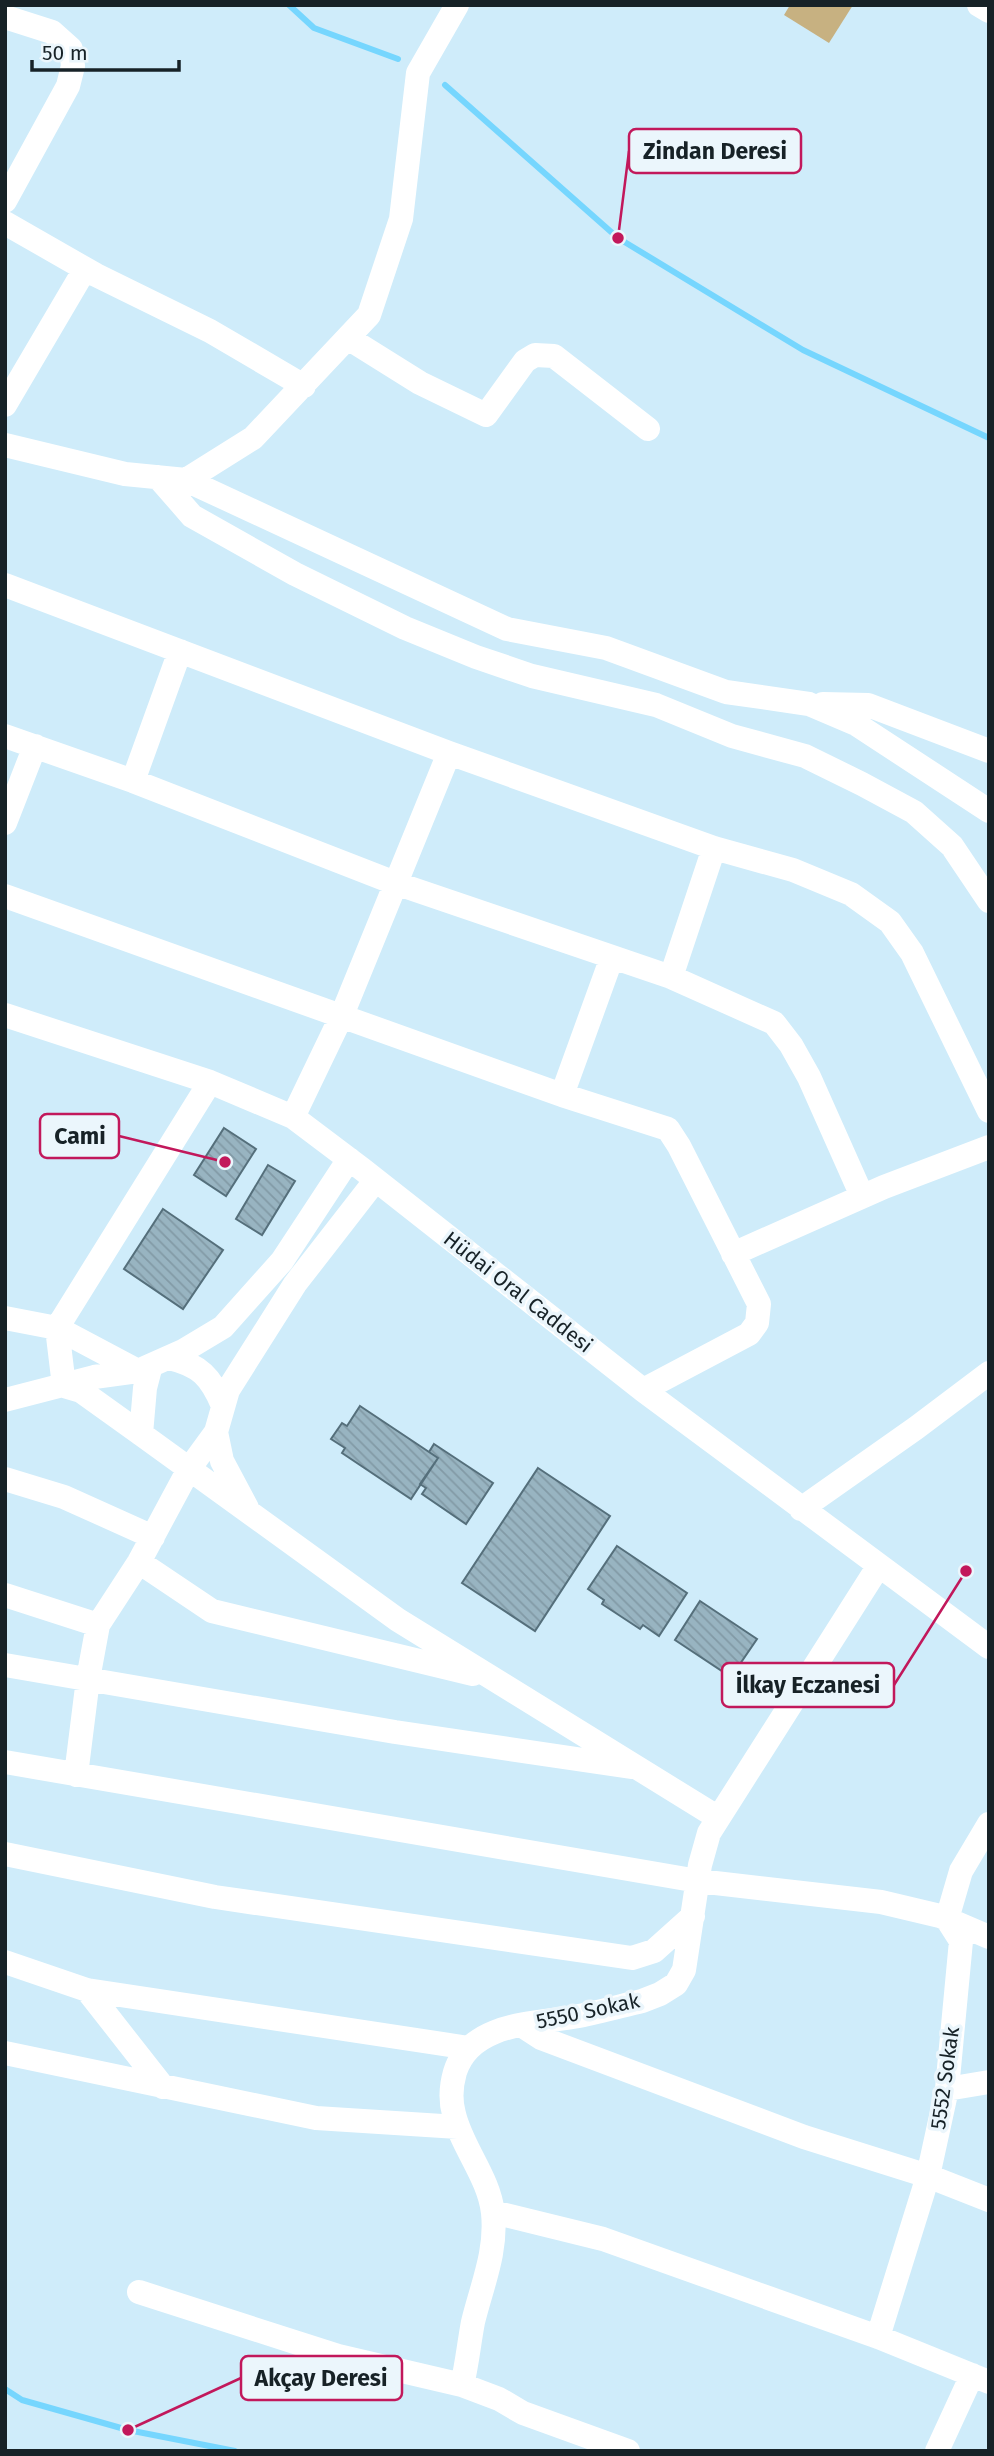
<svg xmlns="http://www.w3.org/2000/svg" width="994" height="2456" viewBox="0 0 994 2456" font-family="'Fira Sans',sans-serif">
<style>
.park{fill:#c7b181}
.lines{fill:none;stroke-linecap:round;stroke-linejoin:round}
.stream{stroke:#76d6fe;stroke-width:6}
.building{fill:url(#building-back-hatch);stroke:#556f7b;stroke-width:2}
.minor{stroke:#fff;stroke-width:24}
.labels{text-anchor:middle;dominant-baseline:central;stroke-width:7;stroke-linejoin:round;paint-order:stroke}
.street-label{font-size:21px;fill:#172227;stroke:#ebf6fc}
.leader{fill:none;stroke:#c2185b;stroke-width:2.5}
.callout-dot{fill:#c2185b;stroke:#ebf6fc;stroke-width:2.5}
.callout{fill:#ebf6fc;stroke:#c2185b;stroke-width:2.5}
.callout-label{font-size:23px;text-anchor:middle;font-weight:bold;fill:#172227}
</style>
<defs>
<pattern id="building-back-hatch" width="6" height="6" patternUnits="userSpaceOnUse" patternTransform="scale(1.75)"><rect width="6" height="6" fill="#98b4c1"/><path d="M-1 5l2 2M0 0l6 6M5-1l2 2" fill="none" stroke="#829aa6"/></pattern>
</defs>
<rect width="100%" height="100%" fill="#cfecfa"/>
<path class="park" d="M 790,5 L 853,5 L 829,43 L 784,15 Z"/>
<g class="lines">
<path class="stream" d="M 289,5 L 314,28 L 398,59
M 445,85 L 618,238 L 803,350 L 989,438
M 5,2389 L 22,2400 L 128,2430 L 235,2451"/>
</g>
<path class="building" d="M 224,1128 L 256,1149 L 226,1196 L 194,1175 Z
M 268,1165 L 295,1181 L 262,1235 L 236,1219 Z
M 163,1209 L 223,1250 L 183,1309 L 124,1269 Z
M 360,1406 L 438,1458 L 411,1499 L 342,1453 L 345,1448 L 331,1439 L 342,1423 L 347,1426 Z
M 434,1444 L 493,1483 L 466,1524 L 422,1494 L 426,1488 L 420,1484 L 438,1458 L 429,1452 Z
M 538,1468 L 610,1516 L 535,1631 L 462,1583 Z
M 617,1546 L 687,1593 L 659,1636 L 643,1625 L 640,1629 L 602,1604 L 604,1600 L 588,1589 Z
M 700,1601 L 757,1639 L 731,1677 L 675,1640 Z"/>
<g class="lines">
<path class="minor" d="M 979,5 L 989,11
M 5,17 L 52,32 L 71,49 L 73,66 L 68,86 L 5,201
M 5,223 L 96,275 L 210,331 L 304,386
M 348,338 L 420,383 L 486,415 L 525,361 L 535,355 L 554,356 L 648,429
M 5,405 L 85,269
M 5,445 L 125,474 L 186,480 L 253,438 L 369,315 L 401,219 L 418,73 L 457,5
M 158,477 L 192,516 L 295,574 L 405,628 L 476,657 L 532,676 L 656,705 L 732,736 L 805,756 L 862,784 L 914,812 L 952,846 L 989,901
M 186,480 L 507,629 L 606,648 L 726,692 L 809,704 L 856,724 L 989,811
M 5,585 L 449,753 L 714,848 L 793,870 L 851,894 L 890,922 L 912,953 L 989,1111
M 823,704 L 868,705 L 989,751
M 5,736 L 133,781 L 395,883 L 671,977 L 774,1023 L 791,1045 L 809,1077 L 862,1196
M 133,781 L 180,651
M 5,823 L 35,746
M 5,896 L 562,1095 L 668,1129 L 679,1146 L 759,1304 L 757,1323 L 749,1334 L 643,1390
M 671,977 L 714,848
M 5,1015 L 210,1082 L 293,1117 L 362,1169 L 643,1390 L 989,1647
M 562,1095 L 612,957
M 293,1117 L 342,1015 L 449,753
M 733,1254 L 884,1187 L 989,1147
M 5,1318 L 57,1328 L 210,1082
M 57,1328 L 138,1371
M 57,1328 L 64,1386
M 169,1358 C 200,1365 211,1377 223,1406
M 64,1386 L 81,1391 L 141,1434 L 398,1620 L 717,1817
M 5,1400 L 94,1377 L 138,1371 L 183,1351 L 223,1327 L 282,1261 L 349,1159
M 141,1434 L 145,1388 L 151,1365
M 5,1479 L 64,1497 L 153,1537
M 247,1508 L 222,1461 L 216,1432 L 228,1390 L 295,1284 L 375,1181
M 801,1509 L 916,1428 L 989,1373
M 139,1562 L 212,1611 L 473,1674
M 5,1595 L 98,1625
M 5,1665 L 395,1732 L 631,1767
M 5,1762 L 698,1881 L 881,1902 L 940,1916 L 989,1937
M 76,1775 L 88,1679 L 98,1625 L 139,1562 L 189,1469 L 216,1432
M 5,1854 L 215,1897 L 632,1958 L 654,1951 L 693,1916
M 5,1962 L 87,1990 L 469,2048
M 87,1990 L 163,2087
M 521,2025 L 541,2038 L 804,2137 L 928,2176 L 989,2200
M 5,2053 L 316,2118 L 458,2127
M 947,2089 L 989,2082
M 493,2212 L 603,2239 L 878,2337 L 989,2382
M 139,2292 L 338,2356 L 462,2385 L 499,2399 L 523,2413 L 628,2451
M 878,2337 L 928,2176 L 947,2089 L 961,1941 L 947,1919 L 961,1871 L 989,1824
M 462,2385 C 467,2365 469,2343 473,2322 C 482,2285 497,2252 493,2213 C 489,2177 462,2148 454,2114 C 450,2100 451,2086 455,2072 C 471,2021 537,2024 579,2016 C 600,2012 621,2006 642,2001 L 660,1994 L 676,1984 L 684,1970 L 700,1865 L 709,1833 L 878,1567
M 937,2451 L 972,2375"/>
</g>
<g class="labels">
<g class="street-label">
<text transform="translate(518 1292) rotate(38)">Hüdai Oral Caddesi</text>
<text transform="translate(588 2011) rotate(-12)">5550 Sokak</text>
<text transform="translate(945 2078) rotate(-82)">5552 Sokak</text>
</g>
</g>
<path class="leader" d="M618 238L629 151M225 1162L119 1136M966 1571L894 1685M128 2430L241 2378"/>
<g class="callout-dot">
<circle cx="618" cy="238" r="7"/>
<circle cx="225" cy="1162" r="7"/>
<circle cx="966" cy="1571" r="7"/>
<circle cx="128" cy="2430" r="7"/>
</g>
<g class="callout">
<rect x="629" y="129" width="172" height="44" rx="7"/>
<rect x="40" y="1114" width="79" height="44" rx="7"/>
<rect x="722" y="1663" width="172" height="44" rx="7"/>
<rect x="241" y="2356" width="161" height="44" rx="7"/>
</g>
<g class="callout-label">
<text x="715" y="159">Zindan Deresi</text>
<text x="80" y="1144">Cami</text>
<text x="808" y="1693">İlkay Eczanesi</text>
<text x="321" y="2386">Akçay Deresi</text>
</g>
<rect width="994" height="2456" fill="none" stroke="#172227" stroke-width="14"/>
<path d="M32 60v10h147v-10" fill="none" stroke="#172227" stroke-width="3.5"/>
<text x="42" y="60" font-size="21" fill="#172227" stroke="#ebf6fc" stroke-width="5" paint-order="stroke">50 m</text>
</svg>
